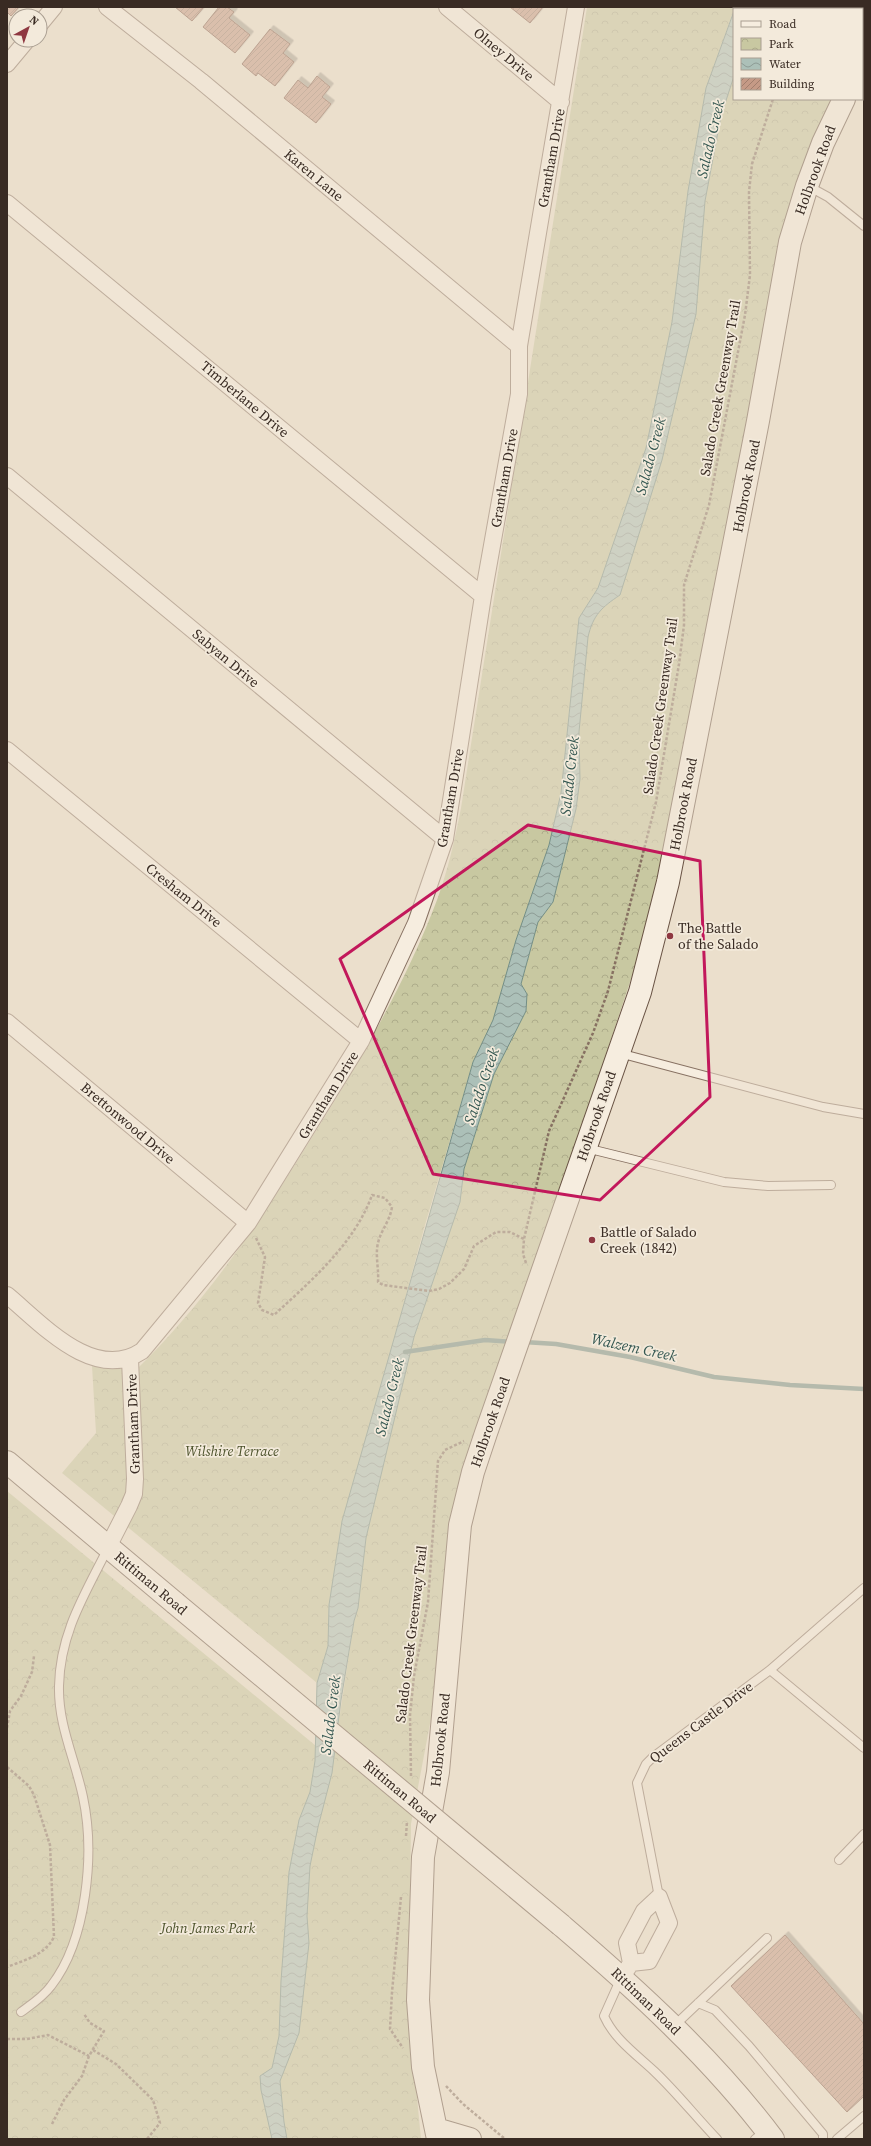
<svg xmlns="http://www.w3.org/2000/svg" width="871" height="2146" viewBox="0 0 871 2146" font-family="'Source Serif 4',serif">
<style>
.park{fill:url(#park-crowns)}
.water{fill:url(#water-waves);stroke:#738e85}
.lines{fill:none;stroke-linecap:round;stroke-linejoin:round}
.stream{stroke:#738e85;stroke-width:4.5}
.building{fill:url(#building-hatch);stroke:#835b4a;filter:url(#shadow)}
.lane-casing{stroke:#877162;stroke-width:10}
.street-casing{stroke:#877162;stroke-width:18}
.secondary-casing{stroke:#695344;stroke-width:24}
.path{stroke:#877162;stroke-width:2.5;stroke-dasharray:3 2;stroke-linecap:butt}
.lane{stroke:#f6eddf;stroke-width:8}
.street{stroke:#f6eddf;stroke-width:16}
.secondary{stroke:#f6eddf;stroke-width:22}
.secondary-bridge-casing{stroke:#695344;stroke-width:24;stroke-linecap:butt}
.secondary-bridge{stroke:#f6eddf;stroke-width:22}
.marked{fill:none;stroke:#c2185b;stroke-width:3;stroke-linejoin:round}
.poi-dot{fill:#8f3841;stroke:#f3eadb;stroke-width:1.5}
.labels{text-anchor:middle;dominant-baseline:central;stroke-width:3.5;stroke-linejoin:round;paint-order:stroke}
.street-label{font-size:14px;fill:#392b23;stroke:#f3eadb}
.poi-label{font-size:14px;fill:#392b23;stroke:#f3eadb;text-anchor:start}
.park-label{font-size:14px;font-style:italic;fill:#4d532c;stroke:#f3eadb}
.water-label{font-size:15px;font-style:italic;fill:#345751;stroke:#f3eadb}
</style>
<defs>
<pattern id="park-crowns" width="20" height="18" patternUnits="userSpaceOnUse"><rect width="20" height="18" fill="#c8c8a1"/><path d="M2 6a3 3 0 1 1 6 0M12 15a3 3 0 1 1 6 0" fill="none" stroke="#adac8a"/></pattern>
<pattern id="water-waves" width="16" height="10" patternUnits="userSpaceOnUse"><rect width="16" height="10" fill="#acc0b8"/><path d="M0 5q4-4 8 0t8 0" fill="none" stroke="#8d9c95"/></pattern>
<pattern id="building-hatch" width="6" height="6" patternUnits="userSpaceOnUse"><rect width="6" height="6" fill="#c59a86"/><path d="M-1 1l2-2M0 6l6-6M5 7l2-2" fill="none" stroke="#a17e6d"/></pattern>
<filter id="shadow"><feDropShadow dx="3.5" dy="-3.5" stdDeviation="0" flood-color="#0004"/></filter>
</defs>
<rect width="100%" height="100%" fill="#ebdfcc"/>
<path class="park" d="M 587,7 L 735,7 L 706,88 L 688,191 L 672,322 L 646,448 L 598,588 L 579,618 L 561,793 L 549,845 L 516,940 L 493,1020 L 473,1062 L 425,1225 L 397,1329 L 329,1605 L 328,1646 L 317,1683 L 62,1473 L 96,1433 L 92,1366 L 136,1370 C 204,1304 259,1223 309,1142 C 357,1066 405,985 437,900 C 448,870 455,839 461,808 Z
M 757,7 L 864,7 L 864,46 L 862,50 L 862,9 L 757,9 Z
M 734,76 L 734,99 L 838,99 L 778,268 L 655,888 L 634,970 L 570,1163 L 470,1450 L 437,1687 L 411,1824 L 409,2014 L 421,2139 L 7,2139 L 7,1491 L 333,1760 L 354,1621 L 358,1608 L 366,1538 L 414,1337 L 460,1202 L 464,1169 L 494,1074 L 526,1011 L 527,994 L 521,984 L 538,922 L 553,902 L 576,809 L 580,779 L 579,732 L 588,637 C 593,615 602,607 620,595 L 705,201 L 721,116 Z"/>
<path class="water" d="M 734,11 L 734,76 L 721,116 L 705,201 L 696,314 L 662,460 L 620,595 C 602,607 593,615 588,637 L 579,732 L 580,779 L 576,809 L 553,902 L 538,922 L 521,984 L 527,994 L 526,1011 L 494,1074 L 464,1169 L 460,1202 L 414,1337 L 366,1538 L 358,1608 L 354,1621 L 341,1700 L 332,1773 L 318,1827 L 310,1866 L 307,1916 L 309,1943 L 299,2033 L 280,2081 L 284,2122 L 287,2139 L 272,2139 L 261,2090 L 260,2076 L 272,2068 L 279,2036 L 281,1981 L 289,1872 L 299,1820 L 310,1792 L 315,1761 L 317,1683 L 328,1646 L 329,1605 L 342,1521 L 473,1062 L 493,1020 L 516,940 L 549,845 L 561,793 L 579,618 L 598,588 L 646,448 L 672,322 L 688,191 L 706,88 Z"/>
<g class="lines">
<path class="stream" d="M 524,1342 L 556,1344 L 630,1357 L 714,1377 L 790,1385 L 864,1389
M 405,1352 L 485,1340 L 512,1342"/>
</g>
<path class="building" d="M 7,7 L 19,7 L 11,16 L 7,12 Z
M 175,7 L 204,7 L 192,21 Z
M 219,7 L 227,7 L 234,12 L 229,18 L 250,35 L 235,53 L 203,27 Z
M 510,7 L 543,7 L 530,23 Z
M 270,29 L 290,44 L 283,53 L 294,62 L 275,86 L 258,73 L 256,76 L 242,64 Z
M 317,76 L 330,87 L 322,97 L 331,104 L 316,123 L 284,98 L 298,80 L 308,88 Z
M 785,1935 L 864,2024 L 864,2096 L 847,2112 L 731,1986 Z"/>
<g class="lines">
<defs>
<path id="lane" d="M 808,186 L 828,197 L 864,226
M 619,1053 L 823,1107 L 864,1114
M 586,1148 L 724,1182 L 768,1186 L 831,1185
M 770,1670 L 864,1748
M 839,1860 L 864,1834
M 659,1897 L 637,1783 L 646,1764 L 653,1757 L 770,1670 L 864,1588
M 621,1978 L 604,2016 C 614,2039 637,2055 655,2072 C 677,2093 696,2117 717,2139
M 698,2003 L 715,2010 L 749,2046 L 823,2134 L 823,2139
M 21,2012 C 32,2004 43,1997 51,1986 C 87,1940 95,1853 83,1797 C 75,1759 58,1725 59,1686 C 60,1633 85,1594 108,1548
M 674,2026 L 767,1938
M 755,2139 L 766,2130
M 837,2139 L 864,2116"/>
<path id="street" d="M 107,7 L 201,81 L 519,346
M 447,7 L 561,102
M 40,24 L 54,7
M 7,64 L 27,40
M 7,203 L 483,596
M 7,476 L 445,839
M 7,750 L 361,1041
M 7,1022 L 248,1223
M 7,1295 C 42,1324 94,1383 142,1351 L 248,1223 L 361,1041 L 416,923 L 445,839 L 483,596 L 519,394 L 519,346 L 576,7
M 108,1547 L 129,1506 L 134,1494 L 135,1479 L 130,1359
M 622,1977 L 631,1963 L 627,1943 L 644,1911 L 659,1897 L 669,1923 L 649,1961 L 631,1963"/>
<path id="secondary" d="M 862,68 L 864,65
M 7,1462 L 175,1603
M 561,1925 C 637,1990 713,2059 773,2139
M 436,2129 L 470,2139
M 438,2139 L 423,2067 L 418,2000 L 423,1857 L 438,1772 L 460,1525 L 473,1472 L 486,1433 L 640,992 L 668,882 L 758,421 L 790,242 L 807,186 L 823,143 L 844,99"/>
</defs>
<use href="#lane" class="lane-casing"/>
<use href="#street" class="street-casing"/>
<use href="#secondary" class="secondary-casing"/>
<path class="path" d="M 830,9 L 831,7
M 256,1238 L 265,1257 L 258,1303 L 262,1310 L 274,1315 C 311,1281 355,1243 372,1195 L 385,1198 L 392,1207 C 390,1221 381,1230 378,1243 C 375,1255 379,1269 378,1282 L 383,1285 L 429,1291 L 439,1289 L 450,1283 L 464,1269 L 474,1246 L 496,1232 L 510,1232 L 524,1239
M 526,1263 L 523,1254 L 524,1239 L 549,1131 L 593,1033 L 608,991 L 656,802 L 679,664 L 684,625 L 684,585 L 709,505 L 745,315 L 750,275 L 749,192 L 752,164 L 773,99
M 7,1728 L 10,1711 L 21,1696 L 32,1672 L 34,1656
M 7,1767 L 29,1786 L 34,1795 L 50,1845 L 54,1937 C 45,1955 25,1960 7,1967
M 411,1776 L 410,1715 L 414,1676 L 428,1602 L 438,1461 L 445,1450 L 464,1441
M 406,1836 L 407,1821
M 401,1897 L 392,1992 L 390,2029 L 403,2048
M 7,2039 L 27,2039 L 48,2035 L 89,2056
M 93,2050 L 116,2064 L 153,2100 L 160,2123 L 147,2139
M 446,2086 L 463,2104 L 505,2139
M 52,2124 L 64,2100 L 82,2076 L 89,2056 L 104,2031 L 90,2023 L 84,2014"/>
<use href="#lane" class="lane"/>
<use href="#street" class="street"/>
<use href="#secondary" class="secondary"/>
<defs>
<path id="secondary-bridge" d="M 175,1603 L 561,1925"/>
</defs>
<use href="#secondary-bridge" class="secondary-bridge-casing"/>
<use href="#secondary-bridge" class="secondary-bridge"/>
</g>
<path d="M0 0H871V2146H0ZM 528,825 L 700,861 L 710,1097 L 600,1200 L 433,1174 L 340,959 Z" fill="#ebdfcc" fill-opacity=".55" fill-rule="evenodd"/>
<path class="marked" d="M 528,825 L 700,861 L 710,1097 L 600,1200 L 433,1174 L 340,959 Z"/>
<g class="poi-dot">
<circle cx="670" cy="936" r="4"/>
<circle cx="592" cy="1240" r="4"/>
</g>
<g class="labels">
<g class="street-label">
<text transform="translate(504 54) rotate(40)">Olney Drive</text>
<text transform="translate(551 158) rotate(-80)">Grantham Drive</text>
<text transform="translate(815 170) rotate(-70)">Holbrook Road</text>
<text transform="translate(314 175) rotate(40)">Karen Lane</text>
<text transform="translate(720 388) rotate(-80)">Salado Creek Greenway Trail</text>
<text transform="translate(245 399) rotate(40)">Timberlane Drive</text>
<text transform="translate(504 478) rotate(-80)">Grantham Drive</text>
<text transform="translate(746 486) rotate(-79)">Holbrook Road</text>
<text transform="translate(226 658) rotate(40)">Sabyan Drive</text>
<text transform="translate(660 706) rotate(-82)">Salado Creek Greenway Trail</text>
<text transform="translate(450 798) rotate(-80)">Grantham Drive</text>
<text transform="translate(683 804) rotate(-79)">Holbrook Road</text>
<text transform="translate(184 895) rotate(39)">Cresham Drive</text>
<text transform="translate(328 1095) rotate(-58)">Grantham Drive</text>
<text transform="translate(596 1116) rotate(-71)">Holbrook Road</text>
<text transform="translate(128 1123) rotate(40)">Brettonwood Drive</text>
<text transform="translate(490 1422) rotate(-71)">Holbrook Road</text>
<text transform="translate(133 1424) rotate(-92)">Grantham Drive</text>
<text transform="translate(151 1583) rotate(40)">Rittiman Road</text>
<text transform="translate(411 1634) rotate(-83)">Salado Creek Greenway Trail</text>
<text transform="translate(701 1722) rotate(-37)">Queens Castle Drive</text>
<text transform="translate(440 1740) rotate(-84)">Holbrook Road</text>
<text transform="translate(400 1791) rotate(40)">Rittiman Road</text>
<text transform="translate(646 2001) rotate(44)">Rittiman Road</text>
</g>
<g class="poi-label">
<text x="678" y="928">The Battle<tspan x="678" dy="16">of the Salado</tspan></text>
<text x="600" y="1232">Battle of Salado<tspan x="600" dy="16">Creek (1842)</tspan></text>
</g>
<g class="park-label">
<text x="232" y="1451">Wilshire Terrace</text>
<text x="208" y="1928">John James Park</text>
</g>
<g class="water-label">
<text transform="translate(710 139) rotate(-77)">Salado Creek</text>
<text transform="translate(650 456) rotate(-75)">Salado Creek</text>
<text transform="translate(569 776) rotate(-84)">Salado Creek</text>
<text transform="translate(481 1086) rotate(-71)">Salado Creek</text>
<text transform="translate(634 1347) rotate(12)">Walzem Creek</text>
<text transform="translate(389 1397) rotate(-76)">Salado Creek</text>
<text transform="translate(330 1715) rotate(-83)">Salado Creek</text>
</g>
</g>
<rect width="871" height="2146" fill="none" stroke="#392b23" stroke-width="16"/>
<rect x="733" y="8" width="130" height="92" fill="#f3eadb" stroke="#a99e91"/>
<rect x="741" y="21" width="20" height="6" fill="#f6eddf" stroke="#a99e91"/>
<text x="769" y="28" font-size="12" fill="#392b23">Road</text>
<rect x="741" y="38" width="20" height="12" fill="url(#park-crowns)" stroke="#a99e91"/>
<text x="769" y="48" font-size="12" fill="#392b23">Park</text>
<rect x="741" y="58" width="20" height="12" fill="url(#water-waves)" stroke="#a99e91"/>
<text x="769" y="68" font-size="12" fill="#392b23">Water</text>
<rect x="741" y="78" width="20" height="12" fill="url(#building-hatch)" stroke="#a99e91"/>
<text x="769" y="88" font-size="12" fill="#392b23">Building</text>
<g transform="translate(28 28) rotate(40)"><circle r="19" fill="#f3eadb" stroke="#a99e91"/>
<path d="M0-3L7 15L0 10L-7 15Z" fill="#8f3841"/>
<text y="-6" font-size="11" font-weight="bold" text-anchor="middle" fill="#392b23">N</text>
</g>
</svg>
